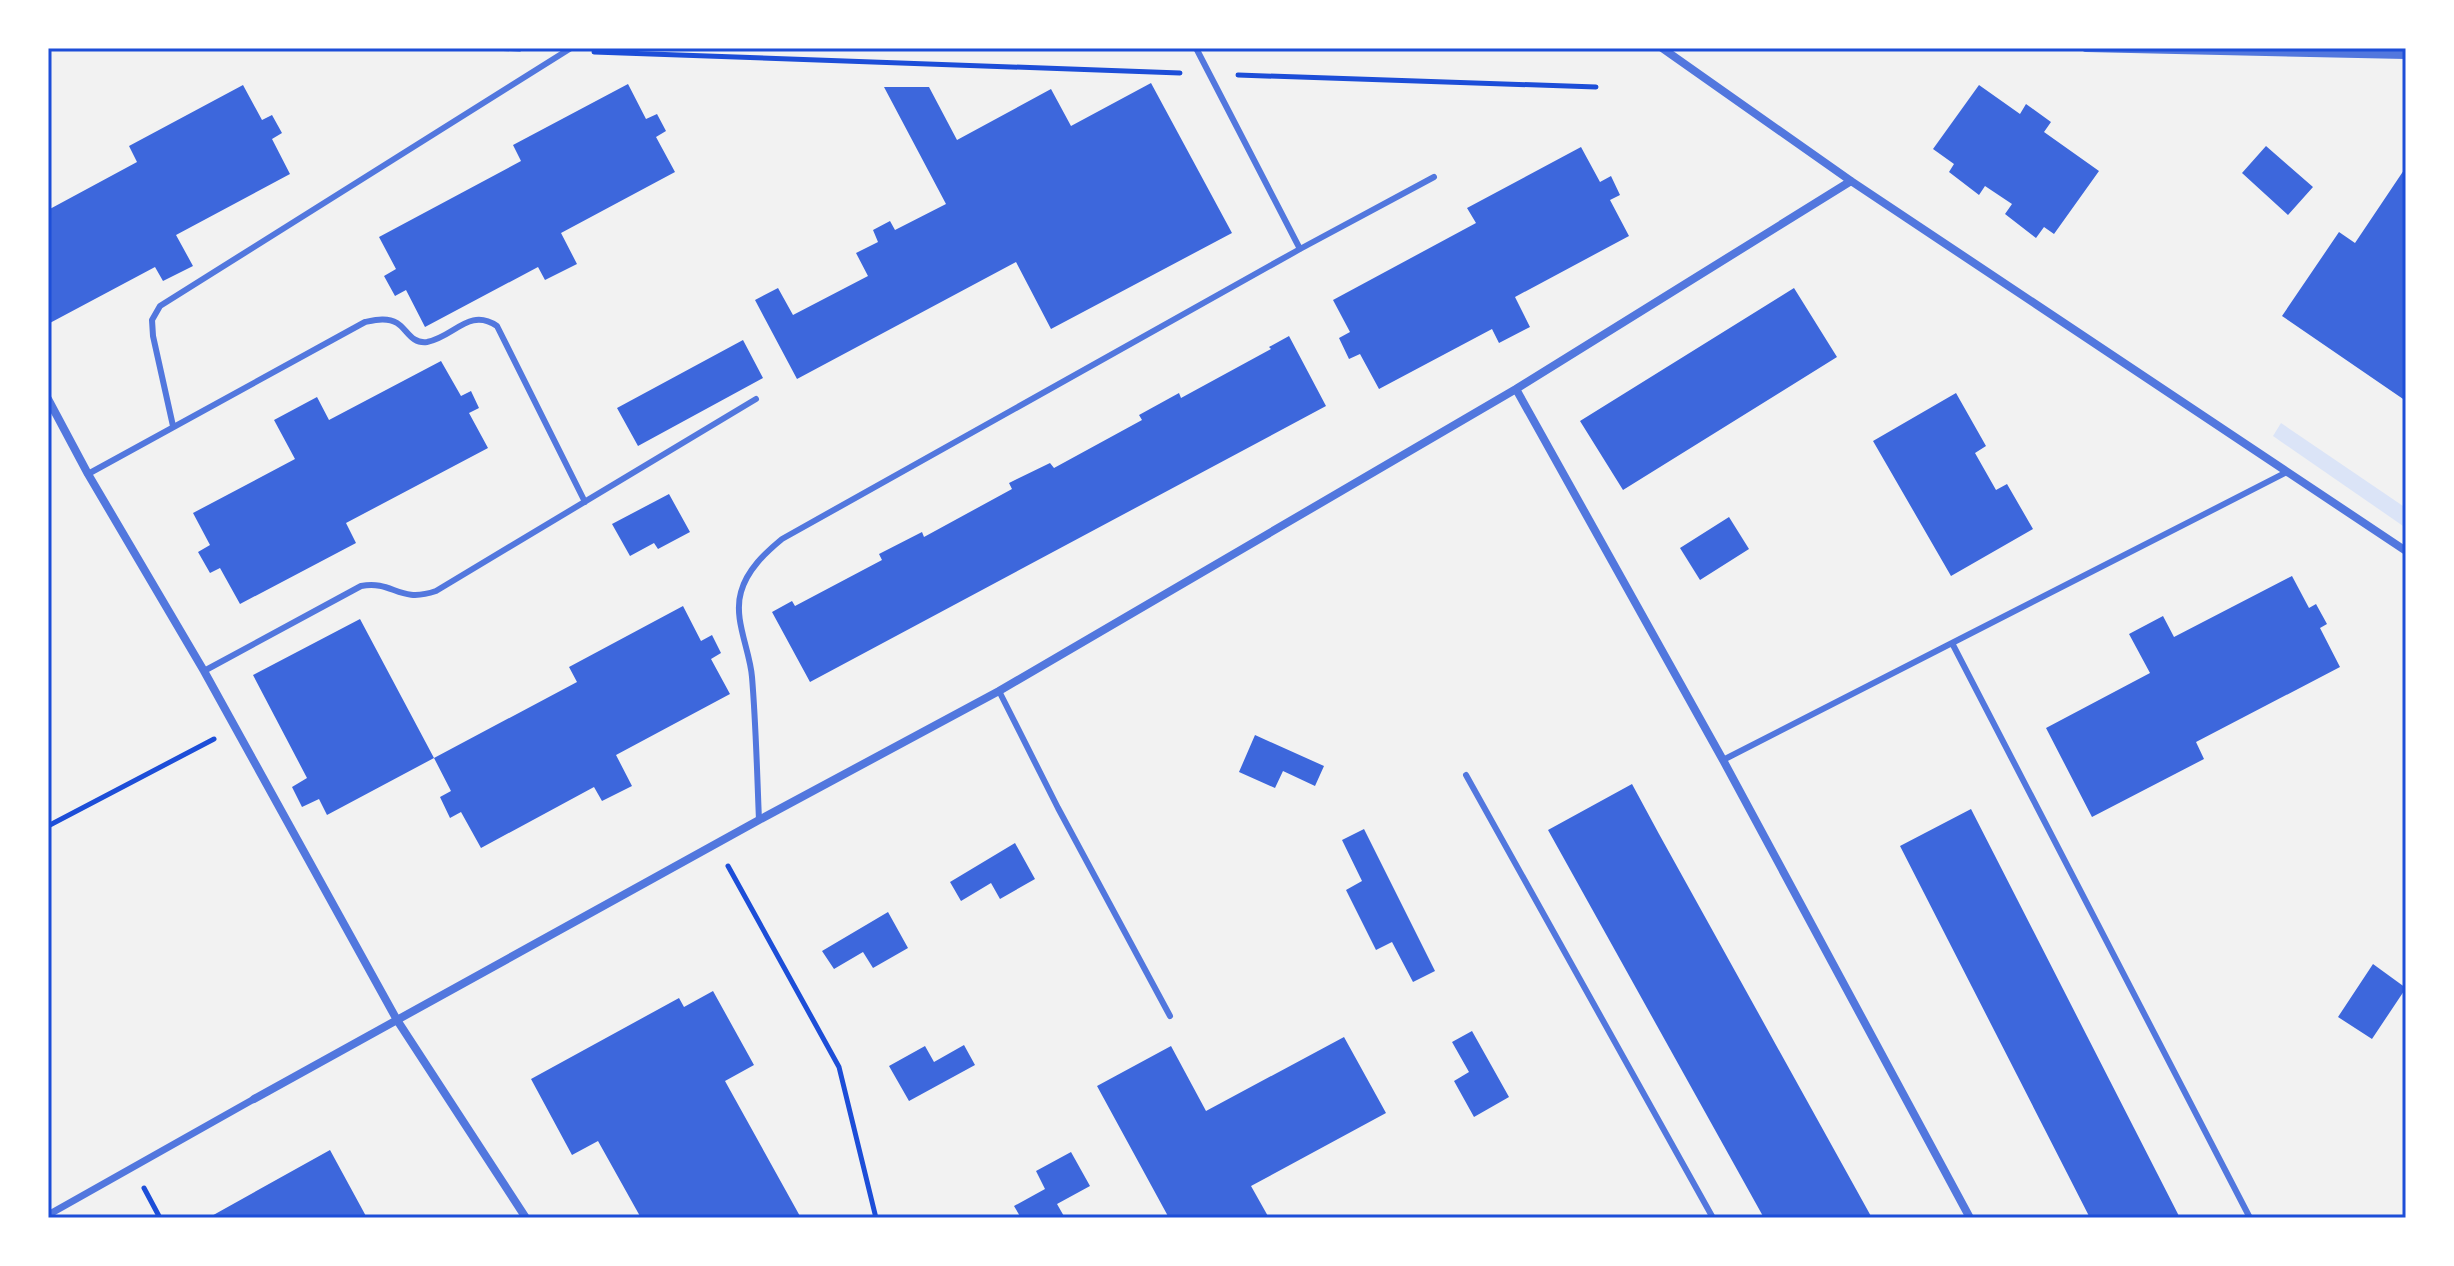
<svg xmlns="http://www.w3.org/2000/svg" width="2454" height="1266" viewBox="0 0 2454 1266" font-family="'Open Sans',sans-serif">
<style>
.green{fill:#dbe4f7}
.building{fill:#3d67dc}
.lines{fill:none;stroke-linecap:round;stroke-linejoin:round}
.path{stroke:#1d4ed8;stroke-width:5}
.service{stroke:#5277de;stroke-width:6}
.pedestrian{stroke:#5277de;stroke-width:7}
.minor{stroke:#5277de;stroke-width:8}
.neatline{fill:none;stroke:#1d4ed8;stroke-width:3}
</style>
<rect width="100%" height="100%" fill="#f2f2f2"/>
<path class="green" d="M 2281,423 L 2406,508 L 2406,528 L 2273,436 Z"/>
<path class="building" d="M 1151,83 L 1232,233 L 1051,329 L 1016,262 L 797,379 L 755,300 L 778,288 L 793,315 L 868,276 L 856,253 L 878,242 L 873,230 L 890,221 L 895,230 L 946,204 L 884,87 L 929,87 L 957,140 L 1051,89 L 1071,126 Z
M 628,84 L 646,119 L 657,114 L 666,131 L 656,137 L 675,172 L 561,233 L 577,264 L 545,280 L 538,267 L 425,327 L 406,290 L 395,296 L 384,276 L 396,269 L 379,237 L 521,161 L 513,145 Z
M 243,85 L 262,120 L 272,115 L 282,133 L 272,139 L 290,174 L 176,235 L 193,266 L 163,281 L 155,267 L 48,324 L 48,210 L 137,162 L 129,146 Z
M 1979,85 L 2020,114 L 2026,104 L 2051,122 L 2044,132 L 2099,171 L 2054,234 L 2044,227 L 2036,238 L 2005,214 L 2012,204 L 1985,186 L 1979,195 L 1949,172 L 1954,164 L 1933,149 Z
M 2266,146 L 2313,187 L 2288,215 L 2242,173 Z
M 1581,147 L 1600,182 L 1611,176 L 1620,195 L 1610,200 L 1629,236 L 1515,297 L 1530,327 L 1499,343 L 1492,329 L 1379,389 L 1360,354 L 1349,359 L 1339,338 L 1350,332 L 1333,300 L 1476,223 L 1467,208 Z
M 2406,167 L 2406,401 L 2282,316 L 2339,232 L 2355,243 Z
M 1794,288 L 1837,357 L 1623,490 L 1580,421 Z
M 1289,336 L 1326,406 L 810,682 L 772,612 L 792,601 L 795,606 L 882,560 L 879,554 L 922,532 L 924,537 L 1012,489 L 1009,483 L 1050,463 L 1054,468 L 1142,420 L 1139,415 L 1179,393 L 1181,398 L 1271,349 L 1269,347 Z
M 743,340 L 763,378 L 638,446 L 617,408 Z
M 441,361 L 461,396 L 471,391 L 479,408 L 469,413 L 488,448 L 346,523 L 356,543 L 240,604 L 220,568 L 210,573 L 198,552 L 210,545 L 193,513 L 295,459 L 274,420 L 317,397 L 329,420 Z
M 1956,393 L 1986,446 L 1975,453 L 1996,490 L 2007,484 L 2033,529 L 1951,576 L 1873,441 Z
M 669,494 L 690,532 L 658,549 L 654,543 L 630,556 L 612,524 Z
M 1729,517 L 1749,549 L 1700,580 L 1680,548 Z
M 2292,576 L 2309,608 L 2316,604 L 2327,624 L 2320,628 L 2340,667 L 2196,742 L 2204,759 L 2092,817 L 2046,728 L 2150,673 L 2129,634 L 2163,616 L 2174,637 Z
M 683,606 L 701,641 L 712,635 L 721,653 L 711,659 L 730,694 L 616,755 L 632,786 L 602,801 L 594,787 L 481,848 L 461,812 L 450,818 L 440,797 L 451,791 L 434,758 L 577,682 L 569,667 Z
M 360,619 L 434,758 L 327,815 L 319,799 L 302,807 L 292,787 L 307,778 L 253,675 Z
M 1255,735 L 1324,766 L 1315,786 L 1283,771 L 1275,788 L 1239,772 Z
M 1632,784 L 1659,834 L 1872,1218 L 1764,1218 L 1548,830 Z
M 1971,809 L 2180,1218 L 2090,1218 L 1900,846 Z
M 1364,829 L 1435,971 L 1413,982 L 1392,942 L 1376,950 L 1346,890 L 1362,881 L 1342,840 Z
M 1015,843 L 1035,879 L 1000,899 L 991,883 L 961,901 L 950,882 Z
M 888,912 L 908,948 L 873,968 L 863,952 L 834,969 L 822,951 Z
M 2373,964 L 2406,988 L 2372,1039 L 2338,1017 Z
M 713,991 L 754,1065 L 725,1081 L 801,1218 L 641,1218 L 598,1141 L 572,1155 L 531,1079 L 679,998 L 684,1007 Z
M 1472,1031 L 1509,1097 L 1474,1117 L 1454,1081 L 1469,1072 L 1452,1042 Z
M 1344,1037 L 1386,1113 L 1251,1186 L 1269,1218 L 1169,1218 L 1097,1086 L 1171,1046 L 1206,1111 Z
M 964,1045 L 975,1065 L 909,1101 L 889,1066 L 925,1046 L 934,1062 Z
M 330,1150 L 367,1218 L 208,1218 Z
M 1071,1152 L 1090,1186 L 1057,1204 L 1065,1218 L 1021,1218 L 1014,1206 L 1045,1189 L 1036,1171 Z"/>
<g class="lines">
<path class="path" d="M 490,48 L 520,49
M 594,52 L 1180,73
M 1238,75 L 1596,87
M 48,826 L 214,739
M 728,866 L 839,1067 L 876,1218
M 144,1188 L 160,1218"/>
<path class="service" d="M 1196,48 L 1300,249
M 173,426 L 153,336 L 152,320 L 160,306 L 571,48
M 88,474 L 365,322 C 375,320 387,317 397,323 C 407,329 411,344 427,342 C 454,337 469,307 497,326 L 585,502
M 204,671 L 361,586 C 394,580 398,604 436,591 L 756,399
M 999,691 L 1058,808 L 1170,1016
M 1723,760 L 1952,643
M 1466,775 L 1713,1218
M 759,820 C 757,773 756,725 752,677 C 750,650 733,619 741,592 C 747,570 765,553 782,539 L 1300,249 L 1434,177
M 2250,1218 L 1952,643 L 2287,472"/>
<path class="pedestrian" d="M 48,1215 L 254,1099"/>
<path class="minor" d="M 1662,48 L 1851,181 L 2406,551
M 2086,48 L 2406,55
M 1516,389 L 1723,760 L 1970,1218
M 48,399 L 88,474 L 204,671 L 397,1020 L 526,1218
M 254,1099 L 759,820 L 999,691 L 1516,389 L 1851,181"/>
</g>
<rect width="2454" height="1266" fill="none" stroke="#ffffff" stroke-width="100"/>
<rect x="50" y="50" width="2354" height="1166" class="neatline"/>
</svg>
